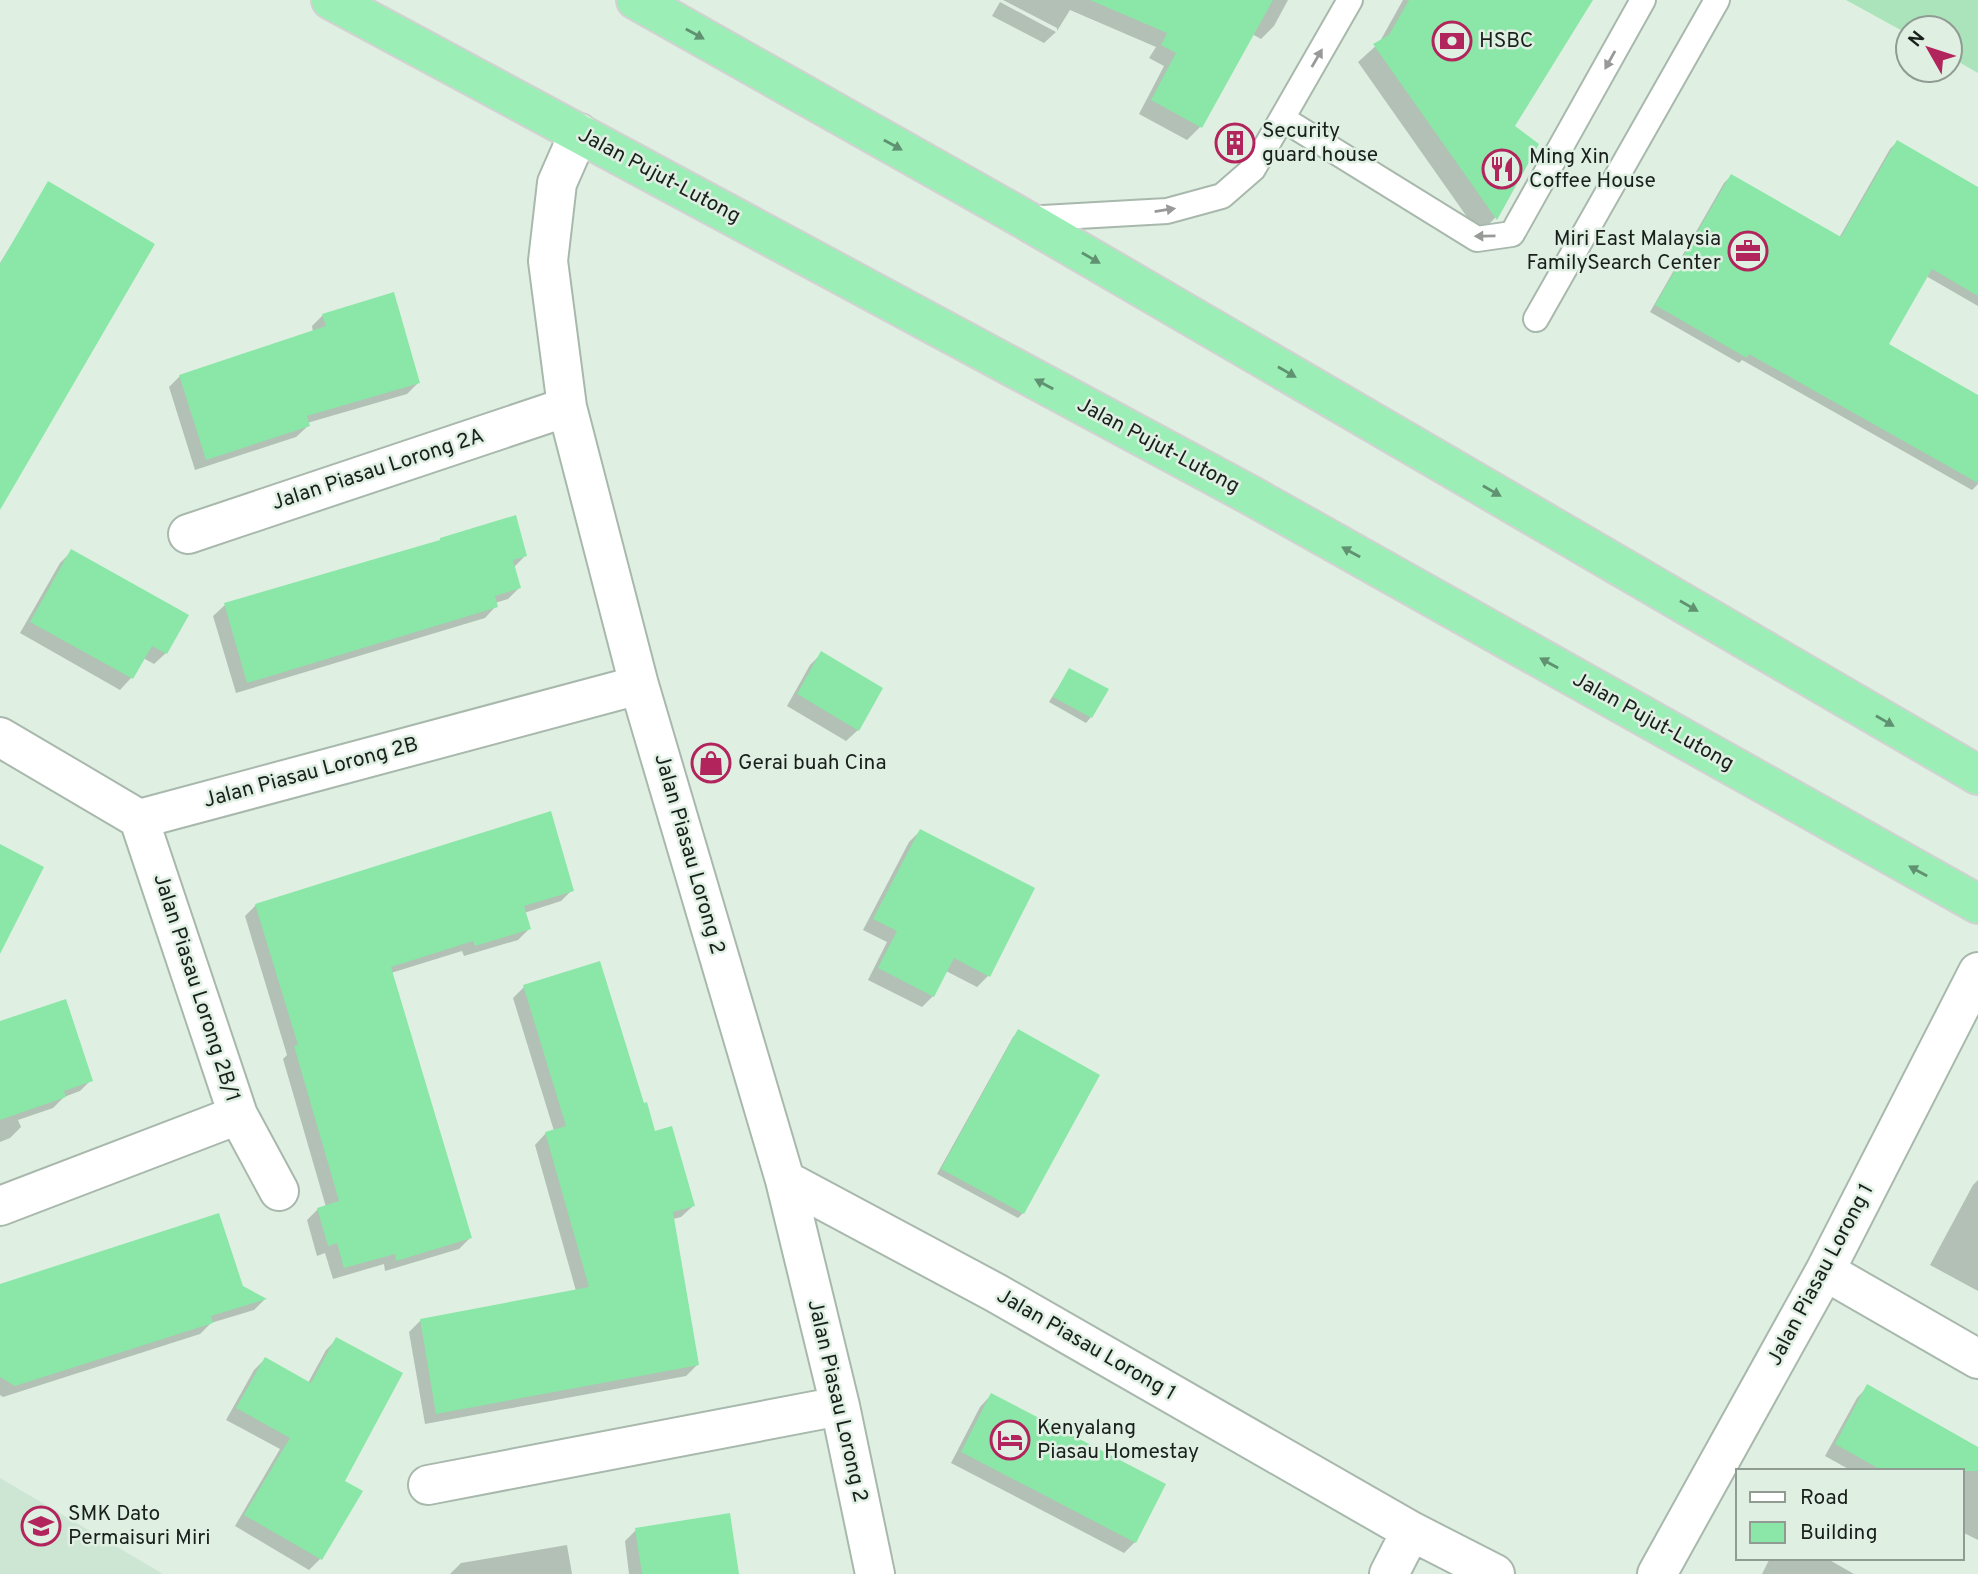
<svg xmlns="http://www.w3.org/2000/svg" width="1978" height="1574" viewBox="0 0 1978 1574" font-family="Overpass,sans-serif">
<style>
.built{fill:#cde5d3}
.green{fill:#abe3bb}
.shadow{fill:#0003}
.building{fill:#8ae7a7}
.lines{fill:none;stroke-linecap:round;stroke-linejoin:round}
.service-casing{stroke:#a8b8ac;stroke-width:28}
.minor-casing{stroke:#a8b8ac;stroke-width:42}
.trunk-casing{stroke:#d1d2d1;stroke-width:42}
.service{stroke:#fff;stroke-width:24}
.minor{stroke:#fff;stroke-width:38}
.trunk{stroke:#9aeeb6;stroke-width:38}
.oneway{fill:#609170}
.oneway2{fill:#989a98}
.labels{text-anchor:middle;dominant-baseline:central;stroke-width:5;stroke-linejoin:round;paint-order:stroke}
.poi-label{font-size:21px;fill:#191f1b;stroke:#dff0e3;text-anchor:start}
.street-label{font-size:21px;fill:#191f1b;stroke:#dff0e3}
</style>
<rect width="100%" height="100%" fill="#dff0e3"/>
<path class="built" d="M 0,1478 L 163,1574 L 0,1574 Z"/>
<path class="green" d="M 1846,0 L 1978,0 L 1978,73 L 1950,57 L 1950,28 L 1908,28 L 1908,34 Z"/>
<path class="shadow" d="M 1003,0 L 1288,0 L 1274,26 L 1261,39 L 1252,34 L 1200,127 L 1187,140 L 1139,114 L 1164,66 L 1149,58 L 1156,47 L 1070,10 L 1057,31 L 1057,28 Z
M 1403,0 L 1591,0 L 1513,127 L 1536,145 L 1495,218 L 1479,234 L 1358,62 L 1379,43 Z
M 1000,2 L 1056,32 L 1044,43 L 992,16 Z
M 1897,142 L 1978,189 L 1978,306 L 1926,276 L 1886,345 L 1978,397 L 1978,484 L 1972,490 L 1742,360 L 1739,363 L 1650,312 L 1724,183 L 1731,176 L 1839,238 L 1890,149 Z
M 49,183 L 0,507 L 0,263 Z
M 323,315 L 418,383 L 407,394 L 307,423 L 308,426 L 296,437 L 195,470 L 169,387 L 180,376 L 313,332 L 312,326 Z
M 438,543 L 525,556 L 513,568 L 519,588 L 508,599 L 495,603 L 496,606 L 485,618 L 236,693 L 213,616 L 225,605 Z
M 71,552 L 166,653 L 154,664 L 143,658 L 131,678 L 120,690 L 20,633 L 60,563 Z
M 821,654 L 858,730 L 846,741 L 787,706 L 810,665 Z
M 1069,670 L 1091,717 L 1086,723 L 1049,702 Z
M 920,831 L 988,976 L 977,987 L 946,971 L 933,996 L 922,1007 L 868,980 L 887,942 L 863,930 L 909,842 Z
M 572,890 L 561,901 L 524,913 L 529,929 L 518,940 L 464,956 L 462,951 L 391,973 L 470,1238 L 459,1249 L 385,1271 L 384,1264 L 333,1279 L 325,1253 L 317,1256 L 307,1220 L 318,1209 L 326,1207 L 283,1059 L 287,1055 L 245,916 L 256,905 Z
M 524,987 L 654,1134 L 693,1206 L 681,1217 L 673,1219 L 697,1365 L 686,1376 L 425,1424 L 409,1332 L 421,1320 L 576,1291 L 535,1145 L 546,1133 L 554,1131 L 513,998 Z
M 0,1023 L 91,1080 L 80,1091 L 64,1097 L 53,1108 L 18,1120 L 21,1127 L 10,1138 L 0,1142 Z
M 1018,1032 L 1023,1213 L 1018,1218 L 937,1174 L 1013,1037 Z
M 1978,1180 L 1978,1291 L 1930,1265 L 1973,1185 Z
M 0,1285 L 241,1287 L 264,1300 L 254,1310 L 211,1323 L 200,1334 L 3,1397 L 0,1395 Z
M 337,1339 L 342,1481 L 360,1492 L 320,1559 L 309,1570 L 235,1526 L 280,1449 L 226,1420 L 254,1370 L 265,1359 L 308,1383 L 326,1350 Z
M 1868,1386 L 1978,1449 L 1978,1540 L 1962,1532 L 1962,1471 L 1852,1471 L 1825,1456 L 1857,1398 Z
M 991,1395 L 1135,1542 L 1124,1553 L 951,1463 L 980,1407 Z
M 636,1530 L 738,1574 L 629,1574 L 625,1541 Z
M 567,1545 L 572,1574 L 450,1574 L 461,1563 Z
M 1770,1558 L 1826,1558 L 1854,1574 L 1762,1574 Z"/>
<path class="building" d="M 1090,0 L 1273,0 L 1202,128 L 1151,100 L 1176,53 L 1161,45 L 1167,33 Z
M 1409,0 L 1593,0 L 1515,126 L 1539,144 L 1497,220 L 1373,44 L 1389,35 Z
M 1897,140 L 1978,187 L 1978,296 L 1932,269 L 1889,344 L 1978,395 L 1978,483 L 1749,354 L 1747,358 L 1655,305 L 1731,174 L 1841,237 Z
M 48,181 L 155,244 L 0,510 L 0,264 Z
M 394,292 L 420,383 L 307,416 L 310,426 L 206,460 L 179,375 L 326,326 L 322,314 Z
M 516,515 L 527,556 L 513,560 L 521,588 L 495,596 L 498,607 L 247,683 L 224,603 L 440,540 L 440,538 Z
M 71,549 L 189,615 L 167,654 L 152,646 L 133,679 L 30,622 Z
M 821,651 L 883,688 L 859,731 L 797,694 Z
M 1069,668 L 1109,689 L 1092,718 L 1053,697 Z
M 551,811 L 574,891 L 524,906 L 531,929 L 475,946 L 473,941 L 391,967 L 472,1238 L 396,1261 L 395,1254 L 344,1268 L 337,1243 L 328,1246 L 317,1208 L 339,1201 L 294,1046 L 298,1045 L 255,904 Z
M 920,829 L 1035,888 L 990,977 L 954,958 L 934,997 L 878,968 L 897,931 L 873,919 Z
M 0,844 L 44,867 L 0,954 Z
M 600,961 L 644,1103 L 647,1102 L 655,1131 L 672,1126 L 695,1206 L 673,1212 L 699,1365 L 436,1414 L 420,1319 L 589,1287 L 545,1132 L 566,1126 L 523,985 Z
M 66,999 L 93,1081 L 64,1091 L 66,1097 L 0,1120 L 0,1021 Z
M 1018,1029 L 1100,1075 L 1024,1214 L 941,1169 Z
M 219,1213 L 243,1286 L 267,1299 L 211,1316 L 213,1323 L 15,1386 L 0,1377 L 0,1284 Z
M 336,1337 L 403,1373 L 345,1481 L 363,1491 L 322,1560 L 244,1515 L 290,1438 L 236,1408 L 265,1357 L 311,1383 Z
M 1867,1384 L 1978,1447 L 1978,1471 L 1883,1471 L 1835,1444 Z
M 991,1393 L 1166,1484 L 1136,1543 L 961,1452 Z
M 730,1513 L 739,1574 L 642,1574 L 635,1528 Z"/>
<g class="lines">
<defs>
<path id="service" d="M 1283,119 L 1477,239 L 1512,234 L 1643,0
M 1025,219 L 1167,211 L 1222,196 L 1253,169 L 1350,0
M 1536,319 L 1717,0"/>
<path id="minor" d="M 579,133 L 557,183 L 548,261 L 567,407 L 639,685 L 785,1180 L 840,1406 L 875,1574
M 188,534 L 567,407
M 0,737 L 139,819 L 639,685
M 238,1115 L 279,1191
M 785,1180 L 996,1293 L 1411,1531 L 1495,1574
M 0,1206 L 238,1115 L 139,819
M 1825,1271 L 1978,1359
M 428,1485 L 840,1406
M 1389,1574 L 1411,1531
M 1657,1574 L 1825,1271 L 1978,972"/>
<path id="trunk" d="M 331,0 L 1250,495 L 1978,904
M 636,0 L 1024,219 L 1978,775"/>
</defs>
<use href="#service" class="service-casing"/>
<use href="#minor" class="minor-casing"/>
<use href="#trunk" class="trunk-casing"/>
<use href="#service" class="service"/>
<use href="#minor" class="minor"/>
<use href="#trunk" class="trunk"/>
</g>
<defs><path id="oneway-solid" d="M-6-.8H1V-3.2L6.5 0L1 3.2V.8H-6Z" transform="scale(1.75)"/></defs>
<g class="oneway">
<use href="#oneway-solid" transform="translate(695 34) rotate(29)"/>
<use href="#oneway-solid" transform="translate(893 145) rotate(29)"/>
<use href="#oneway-solid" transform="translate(1091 258) rotate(30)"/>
<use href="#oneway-solid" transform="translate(1287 372) rotate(30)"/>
<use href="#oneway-solid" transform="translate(1044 384) rotate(-152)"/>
<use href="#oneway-solid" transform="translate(1492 491) rotate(30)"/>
<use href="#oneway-solid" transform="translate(1351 552) rotate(-151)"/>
<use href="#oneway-solid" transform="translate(1689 606) rotate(30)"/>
<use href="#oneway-solid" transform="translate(1549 663) rotate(-151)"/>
<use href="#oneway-solid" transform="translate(1885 721) rotate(30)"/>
<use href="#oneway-solid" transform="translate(1918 871) rotate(-151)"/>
</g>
<g class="oneway2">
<use href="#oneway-solid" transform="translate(1317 58) rotate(-60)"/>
<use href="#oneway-solid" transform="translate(1610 60) rotate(119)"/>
<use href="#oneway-solid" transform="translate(1165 210) rotate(-9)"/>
<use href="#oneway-solid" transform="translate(1485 236) rotate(179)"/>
</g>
<defs>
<symbol id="bank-ring" viewBox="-11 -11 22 22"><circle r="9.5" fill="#dff0e3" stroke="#b2255c" stroke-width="1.5"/><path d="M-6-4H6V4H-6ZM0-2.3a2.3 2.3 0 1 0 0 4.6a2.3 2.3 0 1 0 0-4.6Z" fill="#b2255c"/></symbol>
<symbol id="building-ring" viewBox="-11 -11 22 22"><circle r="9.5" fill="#dff0e3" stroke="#b2255c" stroke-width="1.5"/><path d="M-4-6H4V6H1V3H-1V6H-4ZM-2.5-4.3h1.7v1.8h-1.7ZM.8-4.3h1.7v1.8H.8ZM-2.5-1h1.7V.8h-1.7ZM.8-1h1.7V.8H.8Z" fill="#b2255c"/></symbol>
<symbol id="restaurant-ring" viewBox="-11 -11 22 22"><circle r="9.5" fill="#dff0e3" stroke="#b2255c" stroke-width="1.5"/><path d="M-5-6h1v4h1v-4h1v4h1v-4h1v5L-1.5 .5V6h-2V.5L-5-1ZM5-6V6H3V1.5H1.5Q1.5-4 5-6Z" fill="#b2255c"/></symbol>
<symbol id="office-ring" viewBox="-11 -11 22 22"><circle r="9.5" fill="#dff0e3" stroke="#b2255c" stroke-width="1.5"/><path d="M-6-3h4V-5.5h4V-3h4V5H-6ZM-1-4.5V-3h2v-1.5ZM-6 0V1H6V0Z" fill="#b2255c"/></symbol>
<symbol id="shop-ring" viewBox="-11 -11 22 22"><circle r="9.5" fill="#dff0e3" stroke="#b2255c" stroke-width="1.5"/><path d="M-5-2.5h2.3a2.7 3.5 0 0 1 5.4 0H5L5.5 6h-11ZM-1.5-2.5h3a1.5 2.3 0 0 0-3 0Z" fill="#b2255c"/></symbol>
<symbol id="hotel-ring" viewBox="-11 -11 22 22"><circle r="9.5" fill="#dff0e3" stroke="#b2255c" stroke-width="1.5"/><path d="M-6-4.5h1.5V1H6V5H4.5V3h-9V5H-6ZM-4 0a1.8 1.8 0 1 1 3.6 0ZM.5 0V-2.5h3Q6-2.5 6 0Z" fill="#b2255c"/></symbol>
<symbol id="school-ring" viewBox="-11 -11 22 22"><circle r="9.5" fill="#dff0e3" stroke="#b2255c" stroke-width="1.5"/><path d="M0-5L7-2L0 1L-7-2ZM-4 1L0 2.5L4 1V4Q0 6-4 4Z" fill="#b2255c"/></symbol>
</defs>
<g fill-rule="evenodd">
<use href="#bank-ring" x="1430" y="19" width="44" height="44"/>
<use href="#building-ring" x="1213" y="121" width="44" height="44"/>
<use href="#restaurant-ring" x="1480" y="147" width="44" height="44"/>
<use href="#office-ring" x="1726" y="229" width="44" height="44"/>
<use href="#shop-ring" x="689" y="741" width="44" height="44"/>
<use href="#hotel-ring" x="988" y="1418" width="44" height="44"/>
<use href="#school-ring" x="19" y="1504" width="44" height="44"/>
</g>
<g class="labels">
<g class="poi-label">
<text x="1479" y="41">HSBC</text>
<text x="1262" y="131">Security<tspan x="1262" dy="24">guard house</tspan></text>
<text x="1529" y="157">Ming Xin<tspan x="1529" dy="24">Coffee House</tspan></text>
<text x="1721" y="239" text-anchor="end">Miri East Malaysia<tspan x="1721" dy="24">FamilySearch Center</tspan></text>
<text x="738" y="763">Gerai buah Cina</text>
<text x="1037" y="1428">Kenyalang<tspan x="1037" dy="24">Piasau Homestay</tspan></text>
<text x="68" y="1514">SMK Dato<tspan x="68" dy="24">Permaisuri Miri</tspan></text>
</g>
<g class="street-label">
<text transform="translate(659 176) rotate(28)">Jalan Pujut-Lutong</text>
<text transform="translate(1158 446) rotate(28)">Jalan Pujut-Lutong</text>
<text transform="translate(378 470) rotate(-18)">Jalan Piasau Lorong 2A</text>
<text transform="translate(1653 722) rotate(29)">Jalan Pujut-Lutong</text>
<text transform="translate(311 773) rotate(-15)">Jalan Piasau Lorong 2B</text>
<text transform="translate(689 854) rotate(74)">Jalan Piasau Lorong 2</text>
<text transform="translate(196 988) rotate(72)">Jalan Piasau Lorong 2B/1</text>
<text transform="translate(1821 1275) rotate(-62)">Jalan Piasau Lorong 1</text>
<text transform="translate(1086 1345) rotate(30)">Jalan Piasau Lorong 1</text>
<text transform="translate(837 1401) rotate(77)">Jalan Piasau Lorong 2</text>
</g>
</g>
<rect x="1736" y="1469" width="228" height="91" fill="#dff0e3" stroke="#909c93" stroke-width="2"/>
<rect x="1750" y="1492" width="35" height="10" fill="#ffffff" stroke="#909c93" stroke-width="2"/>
<text x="1800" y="1504" font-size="21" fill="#191f1b">Road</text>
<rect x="1750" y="1522" width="35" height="21" fill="#8ae7a7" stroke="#909c93" stroke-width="2"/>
<text x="1800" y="1539" font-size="21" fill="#191f1b">Building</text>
<g transform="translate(1929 49) rotate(309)"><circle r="33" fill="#dff0e3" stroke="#909c93" stroke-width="2"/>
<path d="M0-5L12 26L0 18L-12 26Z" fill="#b2255c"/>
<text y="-10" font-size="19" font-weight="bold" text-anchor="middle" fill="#191f1b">N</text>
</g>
</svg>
